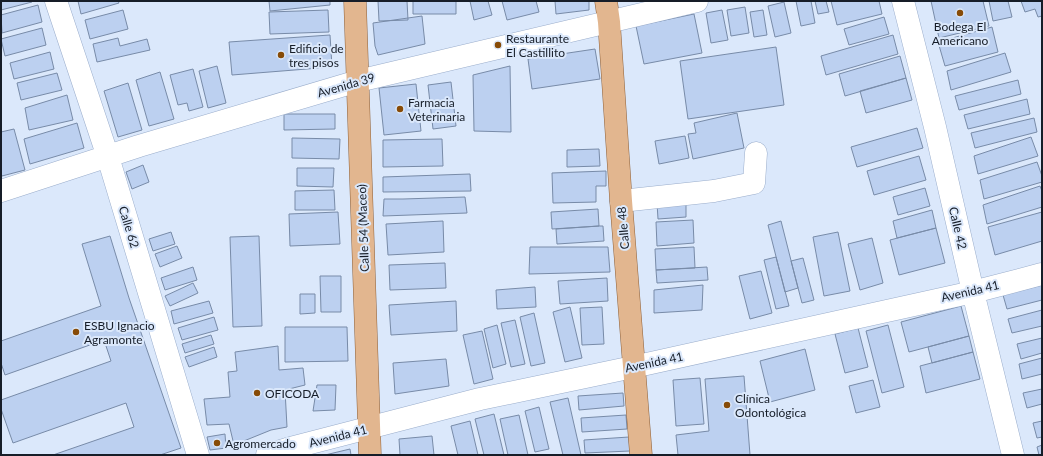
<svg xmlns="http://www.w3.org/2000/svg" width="1043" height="456" viewBox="0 0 1043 456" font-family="Lato,sans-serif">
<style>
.building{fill:#bcd0f0;stroke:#788ba8}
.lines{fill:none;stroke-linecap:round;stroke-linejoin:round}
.minor-casing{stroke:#9aadcb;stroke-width:23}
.major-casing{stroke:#8e613a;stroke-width:23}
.minor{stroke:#fff;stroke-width:22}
.major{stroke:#e2b68f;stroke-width:22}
.poi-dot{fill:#874b07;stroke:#dbe8fb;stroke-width:1.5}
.labels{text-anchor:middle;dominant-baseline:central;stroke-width:4;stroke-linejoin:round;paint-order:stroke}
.poi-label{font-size:12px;fill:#161d28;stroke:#dbe8fb;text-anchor:start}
.street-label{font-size:12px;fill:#161d28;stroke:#dbe8fb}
</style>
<rect width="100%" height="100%" fill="#dbe8fb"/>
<path class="building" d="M 1,1 L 32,1 L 32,2 L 1,10 Z
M 78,1 L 118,1 L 119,3 L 81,14 Z
M 269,1 L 330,1 L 330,5 L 270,11 Z
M 378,1 L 407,1 L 408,20 L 379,21 Z
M 413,1 L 456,1 L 456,14 L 413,14 Z
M 470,1 L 488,1 L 492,15 L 474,20 Z
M 502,1 L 536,1 L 539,12 L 507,20 Z
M 555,1 L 589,1 L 589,10 L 556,14 Z
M 796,1 L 811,1 L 815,23 L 801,26 Z
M 815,1 L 826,1 L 829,12 L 818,14 Z
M 831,1 L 879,1 L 882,14 L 837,25 Z
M 931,1 L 983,1 L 989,26 L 939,38 Z
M 989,1 L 1008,1 L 1012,17 L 993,21 Z
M 1021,1 L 1042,1 L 1042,16 L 1038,17 L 1035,9 L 1025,12 Z
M 784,2 L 791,33 L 775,37 L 768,6 Z
M 38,5 L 42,22 L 2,33 L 1,15 Z
M 745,7 L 749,33 L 731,36 L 727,10 Z
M 123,10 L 128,29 L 90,39 L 85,20 Z
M 328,10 L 329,32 L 270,34 L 269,12 Z
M 722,10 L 728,40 L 711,43 L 706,13 Z
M 763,10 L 767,35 L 754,37 L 750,12 Z
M 694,14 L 702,53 L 644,64 L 636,26 Z
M 422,16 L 425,44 L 378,55 L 375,46 L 373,23 Z
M 884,17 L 889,34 L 849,45 L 844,29 Z
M 992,27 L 998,52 L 945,66 L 938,42 Z
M 42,28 L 46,45 L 5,56 L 1,39 Z
M 330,35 L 332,67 L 232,75 L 229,42 Z
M 893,35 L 898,54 L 826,75 L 821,56 Z
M 118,38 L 120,46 L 147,39 L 150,50 L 97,62 L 93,44 Z
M 776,47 L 784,105 L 688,119 L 680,61 Z
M 595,49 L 600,79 L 532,89 L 528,59 Z
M 50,52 L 54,69 L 14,79 L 10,63 Z
M 1005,53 L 1011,72 L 951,90 L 947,71 Z
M 900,56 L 906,78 L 845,96 L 839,74 Z
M 217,66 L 226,103 L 208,108 L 199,71 Z
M 510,66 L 511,132 L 474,131 L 473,75 Z
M 193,69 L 203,107 L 189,111 L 187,103 L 178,105 L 170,75 Z
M 160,72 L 174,119 L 149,126 L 136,80 Z
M 57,73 L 62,90 L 21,100 L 17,83 Z
M 906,78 L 912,100 L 866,113 L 860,91 Z
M 1018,80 L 1021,94 L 959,110 L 955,96 Z
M 451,82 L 456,126 L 433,129 L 428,85 Z
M 128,83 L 142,130 L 118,137 L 104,91 Z
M 416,84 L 421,131 L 384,135 L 379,88 Z
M 67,95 L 73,120 L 29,130 L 25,108 Z
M 1027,99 L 1030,114 L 968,129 L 964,115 Z
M 737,113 L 744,148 L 693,159 L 688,134 L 696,133 L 694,123 Z
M 284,114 L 335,114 L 335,129 L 284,130 Z
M 1034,118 L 1037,132 L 975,148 L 971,133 Z
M 77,123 L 84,148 L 30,164 L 24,139 Z
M 917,128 L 923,148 L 857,167 L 851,147 Z
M 14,129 L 25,170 L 2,176 L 1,173 L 1,132 Z
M 685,136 L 689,158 L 659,164 L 655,141 Z
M 1031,137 L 1038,156 L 978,174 L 974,156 Z
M 292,138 L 340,139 L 339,159 L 292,158 Z
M 442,139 L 443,166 L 383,167 L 383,140 Z
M 599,149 L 600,166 L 567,167 L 567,150 Z
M 919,156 L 926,180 L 874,195 L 867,171 Z
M 1037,162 L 1042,176 L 1042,182 L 984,199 L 980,180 Z
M 143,165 L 149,182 L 132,189 L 126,172 Z
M 297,168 L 334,168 L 333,187 L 297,186 Z
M 606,171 L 606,186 L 596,186 L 596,202 L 553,203 L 552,173 Z
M 470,174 L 471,191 L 383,192 L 383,177 Z
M 1040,186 L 1042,191 L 1042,207 L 987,224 L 983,205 Z
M 925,188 L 930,206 L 898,215 L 893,197 Z
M 334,190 L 335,210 L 295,210 L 295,191 Z
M 465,197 L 467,213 L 383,216 L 384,199 L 403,199 Z
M 686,202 L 686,217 L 658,219 L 657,203 Z
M 598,209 L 599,226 L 552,229 L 551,212 Z
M 932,210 L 936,228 L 897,238 L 893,221 Z
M 338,212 L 340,244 L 290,246 L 289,214 Z
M 1042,212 L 1042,241 L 995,255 L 988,227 Z
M 693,220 L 694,243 L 657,246 L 656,222 Z
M 443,221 L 444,252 L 388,255 L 386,224 Z
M 781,221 L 798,288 L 785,292 L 768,225 Z
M 599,226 L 603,226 L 604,241 L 557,244 L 556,229 Z
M 936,228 L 945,263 L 899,275 L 890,240 Z
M 171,232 L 175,244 L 153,251 L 149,239 Z
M 838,232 L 850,291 L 824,296 L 813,237 Z
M 110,236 L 129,298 L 181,448 L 160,455 L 53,455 L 134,427 L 126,403 L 13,443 L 1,409 L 1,400 L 111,361 L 104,340 L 5,375 L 1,363 L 1,341 L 101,306 L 82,244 Z
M 259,236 L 262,326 L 233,327 L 230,237 Z
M 872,238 L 883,283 L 860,290 L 848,244 Z
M 177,246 L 182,258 L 160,267 L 155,254 Z
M 530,247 L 608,247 L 610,272 L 529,274 Z
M 694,247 L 695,268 L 656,270 L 655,249 Z
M 776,257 L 789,306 L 776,309 L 764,260 Z
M 803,258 L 814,300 L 802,303 L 791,261 Z
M 445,263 L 446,288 L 390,290 L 389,265 Z
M 193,267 L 197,280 L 165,290 L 161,278 Z
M 707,267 L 708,280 L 657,283 L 656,270 Z
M 761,271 L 772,313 L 750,319 L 739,276 Z
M 320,276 L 341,276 L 341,312 L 321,312 Z
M 607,278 L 608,301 L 560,304 L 558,281 Z
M 193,283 L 198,293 L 170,306 L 165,296 Z
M 703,285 L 702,310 L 654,313 L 654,290 Z
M 1042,285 L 1042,300 L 1007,309 L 1003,295 Z
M 535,287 L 536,307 L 497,309 L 496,290 Z
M 300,294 L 315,294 L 315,313 L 300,314 Z
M 209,301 L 213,313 L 174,324 L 171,311 Z
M 456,301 L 457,331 L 391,335 L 389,305 Z
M 961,306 L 969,336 L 909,352 L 901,322 Z
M 570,307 L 582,358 L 565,362 L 553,312 Z
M 602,307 L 604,344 L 582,345 L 580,308 Z
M 1042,310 L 1042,326 L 1012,333 L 1008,319 Z
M 534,313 L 545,363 L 531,366 L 520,317 Z
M 214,317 L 218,330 L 182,340 L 178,328 Z
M 515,320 L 525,364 L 511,367 L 501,323 Z
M 497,325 L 506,364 L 493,368 L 484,329 Z
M 888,325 L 904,387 L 882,393 L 866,331 Z
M 285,327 L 347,327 L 348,361 L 285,362 Z
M 858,328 L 868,367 L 845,373 L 835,334 Z
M 482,331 L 493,379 L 474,384 L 463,335 Z
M 211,335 L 214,344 L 185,353 L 182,344 Z
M 969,336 L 973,352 L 932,363 L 928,347 Z
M 1042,338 L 1042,353 L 1021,359 L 1017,344 Z
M 278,346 L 279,370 L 303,368 L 305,385 L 285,390 L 287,427 L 271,430 L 234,445 L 229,424 L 207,425 L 204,399 L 230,397 L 228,372 L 237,371 L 235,352 Z
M 214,347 L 217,357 L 189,367 L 185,357 Z
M 805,349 L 815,390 L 770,402 L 760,361 Z
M 973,352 L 980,379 L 926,393 L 920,366 Z
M 1042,358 L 1042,374 L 1022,379 L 1019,364 Z
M 446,359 L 449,386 L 395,394 L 393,363 Z
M 744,376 L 750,455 L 678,455 L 676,435 L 709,431 L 705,379 Z
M 700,378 L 704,424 L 676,426 L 673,380 Z
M 873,380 L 880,407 L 856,413 L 849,386 Z
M 317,385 L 336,385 L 335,410 L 313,411 Z
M 1042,389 L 1042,404 L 1027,408 L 1023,393 Z
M 623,393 L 624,406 L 579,410 L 578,396 Z
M 568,398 L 581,455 L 563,455 L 550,402 Z
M 539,407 L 549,449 L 535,452 L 525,411 Z
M 494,414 L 504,455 L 484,455 L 475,419 Z
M 519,415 L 528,455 L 508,455 L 500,419 Z
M 626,415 L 627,429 L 582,432 L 581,418 Z
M 470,421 L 478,455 L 458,455 L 451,426 Z
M 1042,421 L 1042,437 L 1037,438 L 1033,423 Z
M 225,434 L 226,448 L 210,450 L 207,437 Z
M 432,436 L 434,455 L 400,455 L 399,439 Z
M 629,437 L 630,451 L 585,453 L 584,440 Z
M 1042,445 L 1042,455 L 1039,455 L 1037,447 Z
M 350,449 L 351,455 L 325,455 Z"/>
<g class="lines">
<defs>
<path id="minor" d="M 56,1 L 108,157 L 198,455
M 903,1 L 935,127 L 973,292 L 1013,455
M 1,191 L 139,146 L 358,81 L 697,1
M 621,201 L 714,191 L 754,183 L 756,153
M 267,455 L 287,449 L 480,399 L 633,367 L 973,292 L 1042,274"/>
<path id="major" d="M 355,1 L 370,455
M 606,1 L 609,22 L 621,201 L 641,455"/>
</defs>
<use href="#minor" class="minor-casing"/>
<use href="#major" class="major-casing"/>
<use href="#minor" class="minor"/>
<use href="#major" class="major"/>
</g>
<g class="poi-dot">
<circle cx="960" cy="13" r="4"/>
<circle cx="498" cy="45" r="4"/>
<circle cx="281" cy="55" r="4"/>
<circle cx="400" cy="109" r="4"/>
<circle cx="76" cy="332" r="4"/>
<circle cx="257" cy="393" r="4"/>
<circle cx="727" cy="405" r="4"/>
<circle cx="217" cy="443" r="4"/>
</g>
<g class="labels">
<g class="poi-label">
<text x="960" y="26" text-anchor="middle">Bodega El<tspan x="960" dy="14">Americano</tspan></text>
<text x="506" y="38">Restaurante<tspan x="506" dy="14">El Castillito</tspan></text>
<text x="289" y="48">Edificio de<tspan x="289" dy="14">tres pisos</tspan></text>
<text x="408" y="102">Farmacia<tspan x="408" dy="14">Veterinaria</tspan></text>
<text x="84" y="325">ESBU Ignacio<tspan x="84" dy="14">Agramonte</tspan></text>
<text x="265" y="393">OFICODA</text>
<text x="735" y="398">Clínica<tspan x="735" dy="14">Odontológica</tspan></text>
<text x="225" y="443">Agromercado</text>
</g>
<g class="street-label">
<text transform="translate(346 85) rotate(-16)">Avenida 39</text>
<text transform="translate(129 227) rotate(73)">Calle 62</text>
<text transform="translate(363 228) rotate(-92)">Calle 54 (Maceo)</text>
<text transform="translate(623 228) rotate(-95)">Calle 48</text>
<text transform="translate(958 228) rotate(77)">Calle 42</text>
<text transform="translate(970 291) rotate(-13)">Avenida 41</text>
<text transform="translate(654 362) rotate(-12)">Avenida 41</text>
<text transform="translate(338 436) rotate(-14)">Avenida 41</text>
</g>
</g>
<rect width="1043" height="456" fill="none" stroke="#161d28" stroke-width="4"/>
</svg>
